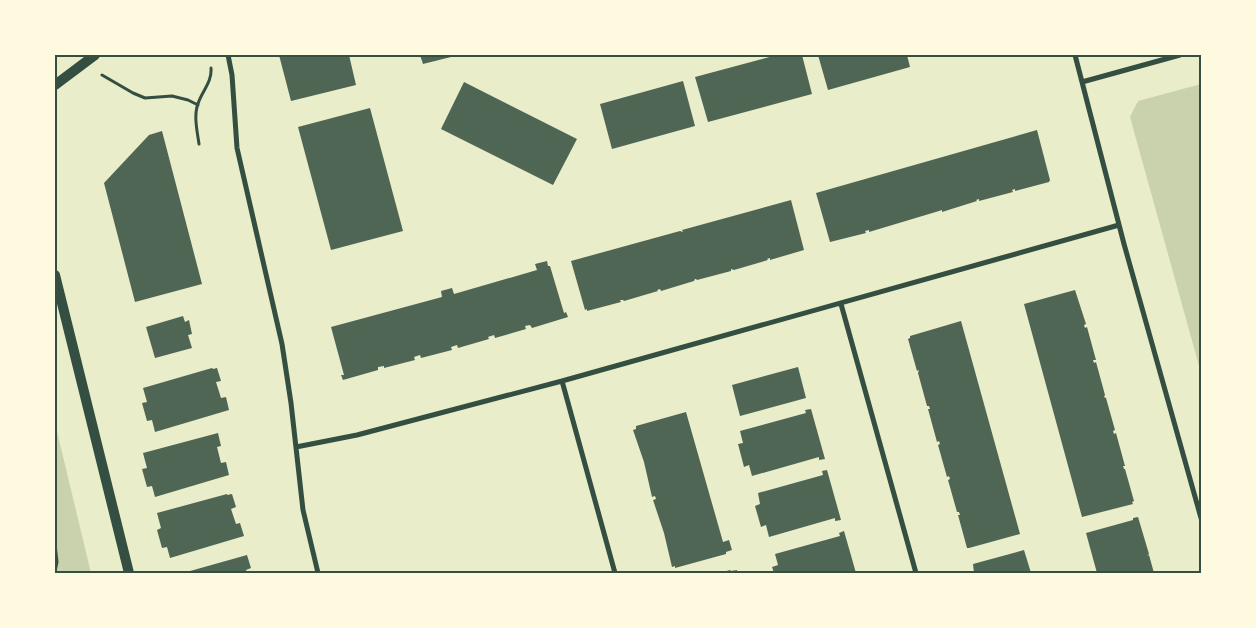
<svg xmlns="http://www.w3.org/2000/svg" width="1256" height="628" viewBox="0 0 1256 628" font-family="Lato,sans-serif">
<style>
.green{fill:#cad2ad}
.building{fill:#4f6655}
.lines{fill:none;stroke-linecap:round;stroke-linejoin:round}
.path{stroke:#344e41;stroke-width:3}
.minor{stroke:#344e41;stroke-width:5}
.secondary{stroke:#344e41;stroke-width:10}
.neatline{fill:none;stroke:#344e41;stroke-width:2}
</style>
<rect width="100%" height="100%" fill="#e9edc9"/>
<path class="green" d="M 1201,84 L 1201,373 L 1130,117 L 1138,101 Z
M 55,423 L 91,573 L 55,573 Z"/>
<path class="building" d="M 279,55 L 349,55 L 356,85 L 291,101 Z
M 420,55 L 455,55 L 455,56 L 423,64 Z
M 777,55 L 802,55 L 812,94 L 708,122 L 695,77 Z
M 818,55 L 907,55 L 910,67 L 828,90 Z
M 683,81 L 695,126 L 612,149 L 600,104 Z
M 464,82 L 577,139 L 553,185 L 441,129 Z
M 370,108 L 403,231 L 331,250 L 298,127 Z
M 1037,130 L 1050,180 L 1049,182 L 1015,191 L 1015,189 L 1012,190 L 1013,192 L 979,201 L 979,199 L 976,200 L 977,201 L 942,212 L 942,210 L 939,211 L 869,232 L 869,230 L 865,231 L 866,233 L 830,242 L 816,193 Z
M 162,131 L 202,284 L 135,302 L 104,183 L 149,135 Z
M 791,200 L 804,250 L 770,260 L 770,258 L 767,259 L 768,260 L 734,270 L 731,269 L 731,271 L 697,280 L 696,279 L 695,279 L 694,281 L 661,291 L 660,289 L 657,290 L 658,291 L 624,301 L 623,300 L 620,300 L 621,302 L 587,311 L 587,309 L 585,310 L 571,261 L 680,231 L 683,232 L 682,230 Z
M 547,261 L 548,266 L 550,266 L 564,313 L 566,312 L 568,317 L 532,328 L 530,325 L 525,326 L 526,329 L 495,338 L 494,335 L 488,337 L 489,339 L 458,348 L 457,345 L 451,347 L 452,350 L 421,358 L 420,355 L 414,357 L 415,360 L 384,368 L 384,366 L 378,367 L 378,370 L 343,380 L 341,375 L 344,375 L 331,327 L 442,297 L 441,291 L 452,288 L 454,294 L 537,270 L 535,264 Z
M 1075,290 L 1086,324 L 1084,325 L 1085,328 L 1087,327 L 1096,360 L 1093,360 L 1094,363 L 1096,362 L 1105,395 L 1104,397 L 1106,398 L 1115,430 L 1113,431 L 1114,434 L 1116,433 L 1125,466 L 1123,466 L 1124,469 L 1125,469 L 1134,501 L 1132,502 L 1133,504 L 1082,517 L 1024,304 Z
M 183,316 L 185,322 L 189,320 L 192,334 L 188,335 L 192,348 L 155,358 L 146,327 Z
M 961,321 L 1020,534 L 969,548 L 967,548 L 958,515 L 960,515 L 959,512 L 957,512 L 948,480 L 950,479 L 949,476 L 947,477 L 938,445 L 940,444 L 939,441 L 937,442 L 928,409 L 930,409 L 929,406 L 927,406 L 918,373 L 919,370 L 917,371 L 908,339 L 910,338 L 910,336 Z
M 798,367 L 806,398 L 740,416 L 732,385 Z
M 212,368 L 213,369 L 217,368 L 221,381 L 216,382 L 221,398 L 226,397 L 229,410 L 155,432 L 152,420 L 147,421 L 142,403 L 147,402 L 143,388 Z
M 811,409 L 825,459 L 819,460 L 819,457 L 752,476 L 749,465 L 744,467 L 738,444 L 743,443 L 740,431 L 806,413 L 805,410 Z
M 686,412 L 723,542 L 729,540 L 732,550 L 726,552 L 726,554 L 675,568 L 675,566 L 672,567 L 664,533 L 653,500 L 656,499 L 655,496 L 652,497 L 644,462 L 633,430 L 636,429 L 636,426 Z
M 218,433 L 221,446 L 217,447 L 221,463 L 226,462 L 229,475 L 155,497 L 152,486 L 147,487 L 142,469 L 147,468 L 143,453 Z
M 827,470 L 841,520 L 835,521 L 835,518 L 769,537 L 766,525 L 761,527 L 755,506 L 760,504 L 758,493 L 823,475 L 822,471 Z
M 227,494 L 227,495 L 232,494 L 236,507 L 231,509 L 236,524 L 240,523 L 244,536 L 170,558 L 167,547 L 162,548 L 157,530 L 161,528 L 157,513 Z
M 1138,517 L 1149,554 L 1147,556 L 1149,555 L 1154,573 L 1097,573 L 1086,533 L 1133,520 L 1133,518 Z
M 844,531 L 856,573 L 774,573 L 772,567 L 778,565 L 775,554 L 840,536 L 839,533 Z
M 1024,550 L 1031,573 L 974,573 L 973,564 Z
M 247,555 L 251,568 L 246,570 L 247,573 L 183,573 Z
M 730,570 L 731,571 L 737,570 L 737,573 L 720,573 Z"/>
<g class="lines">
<path class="path" d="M 102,75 L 133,93 L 145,98 L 172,96 L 188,100 L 198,105
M 199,144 C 197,130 193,114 199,101 C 204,89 212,81 211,68
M 55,544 L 57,562 L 55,572"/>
<path class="minor" d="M 228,55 L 232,75 L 237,148 L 282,344 L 291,403 L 303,510 L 318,573
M 1075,55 L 1124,244 L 1201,518
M 1082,82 L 1180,55
M 841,304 L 916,573
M 562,381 L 615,573
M 296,447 L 357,435 L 562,381 L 1119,225"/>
<path class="secondary" d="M 55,85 L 95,55
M 55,275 L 129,573"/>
</g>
<rect width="1256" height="628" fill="none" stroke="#fefae0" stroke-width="112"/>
<rect x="56" y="56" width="1144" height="516" class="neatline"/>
</svg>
